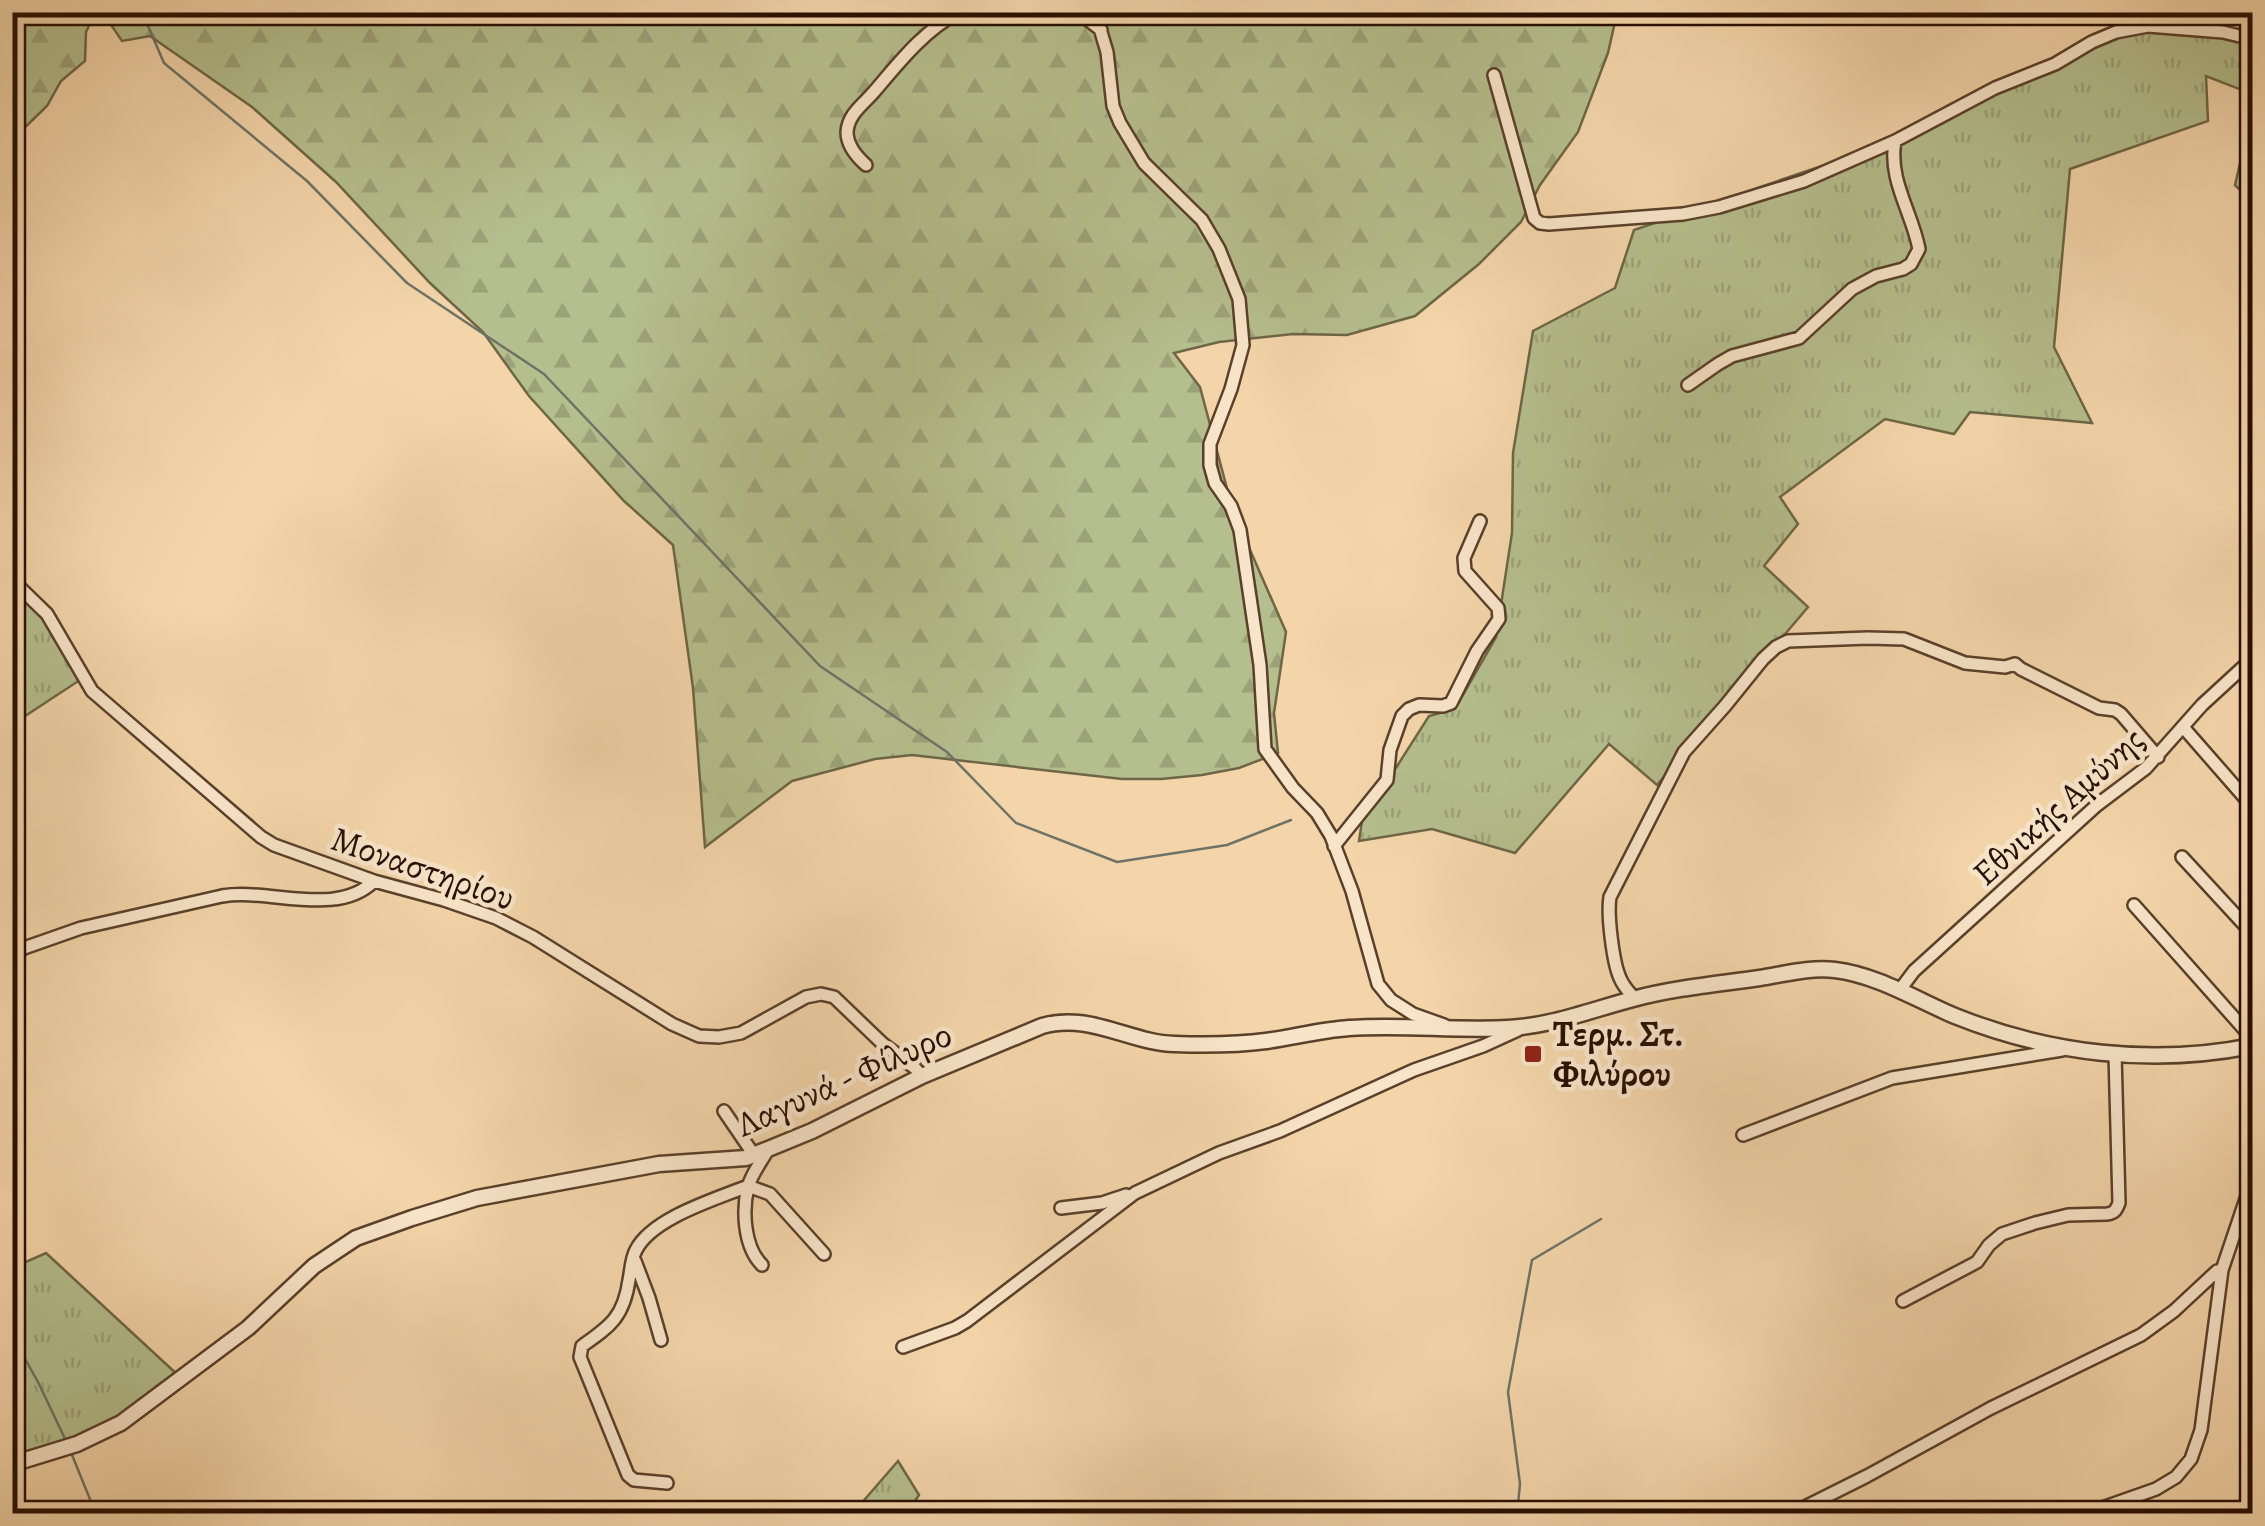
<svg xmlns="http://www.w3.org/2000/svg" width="2265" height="1526" viewBox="0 0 2265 1526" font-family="Alegreya,serif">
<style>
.grass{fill:url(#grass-tufts);stroke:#6e6646;stroke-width:2.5}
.forest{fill:url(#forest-firs);stroke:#6e6646;stroke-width:2.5}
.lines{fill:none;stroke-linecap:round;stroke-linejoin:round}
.stream{stroke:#6d7467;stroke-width:2.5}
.minor-casing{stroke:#5a402a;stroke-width:16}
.tertiary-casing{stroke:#5a402a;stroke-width:19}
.minor{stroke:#f8e4c8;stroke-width:11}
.tertiary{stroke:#f8e4c8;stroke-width:14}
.poi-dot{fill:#8f2418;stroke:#f8e4c8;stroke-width:4}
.labels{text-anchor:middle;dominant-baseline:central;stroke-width:9;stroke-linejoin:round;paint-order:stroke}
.street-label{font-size:35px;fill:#270f00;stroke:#f8e4c8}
.poi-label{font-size:35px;font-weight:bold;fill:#270f00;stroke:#f8e4c8;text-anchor:start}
</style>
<defs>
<pattern id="grass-tufts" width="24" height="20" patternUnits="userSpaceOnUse" patternTransform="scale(2.5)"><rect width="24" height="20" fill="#b5be8d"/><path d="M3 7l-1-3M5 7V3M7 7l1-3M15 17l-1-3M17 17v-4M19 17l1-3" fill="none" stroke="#9ca278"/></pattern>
<pattern id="forest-firs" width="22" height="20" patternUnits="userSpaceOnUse" patternTransform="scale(2.5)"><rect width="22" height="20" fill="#b5be8d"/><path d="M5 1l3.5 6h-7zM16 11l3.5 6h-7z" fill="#9ca278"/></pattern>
</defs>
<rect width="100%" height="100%" fill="#f4d5aa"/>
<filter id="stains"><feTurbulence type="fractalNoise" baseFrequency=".002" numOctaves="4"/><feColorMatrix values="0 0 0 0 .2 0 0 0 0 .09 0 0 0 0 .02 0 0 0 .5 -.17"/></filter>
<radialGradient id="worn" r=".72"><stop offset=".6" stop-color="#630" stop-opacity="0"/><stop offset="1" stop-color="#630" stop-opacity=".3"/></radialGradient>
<path class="grass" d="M 2148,26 L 2252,41 L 2252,94 L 2206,76 L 2208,121 L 2070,169 L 2054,347 L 2092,423 L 1970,412 L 1954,434 L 1885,419 L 1780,497 L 1798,524 L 1764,566 L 1808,607 L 1657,785 L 1609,744 L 1515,853 L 1432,829 L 1359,841 L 1362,821 L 1429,716 L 1455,709 L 1496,637 L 1512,533 L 1513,453 L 1533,331 L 1615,288 L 1634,230 L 1895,141 L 2092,42 Z
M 2252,111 L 2252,202 L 2235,185 Z
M 13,580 L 33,598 L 83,678 L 13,724 Z
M 46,1253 L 180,1377 L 134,1414 L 13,1464 L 12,1268 Z
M 898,1461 L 919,1495 L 907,1513 L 853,1513 Z"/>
<path class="forest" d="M 13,12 L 95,13 L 86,32 L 85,61 L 61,81 L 47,106 L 13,139 Z
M 103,13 L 1617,13 L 1608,53 L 1578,132 L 1540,185 L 1521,222 L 1479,264 L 1415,316 L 1347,335 L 1293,334 L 1219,342 L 1174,353 L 1200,387 L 1233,511 L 1286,632 L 1274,713 L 1278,753 L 1239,768 L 1202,775 L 1161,779 L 1122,779 L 912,755 L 875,759 L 792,781 L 705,847 L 693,688 L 673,545 L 624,501 L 529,396 L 483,332 L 430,283 L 336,182 L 252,107 L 150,36 L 122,41 Z"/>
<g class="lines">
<path class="stream" d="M 142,12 L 164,63 L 307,181 L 407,283 L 544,374 L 820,666 L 947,752 L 1016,823 L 1117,862 L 1227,845 L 1291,820
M 12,1335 L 39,1384 L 67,1443
M 70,1450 L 96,1514
M 1517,1514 L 1520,1484 L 1508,1392 L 1532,1260 L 1601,1219"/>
<defs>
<path id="minor" d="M 1078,12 L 1101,30
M 1095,12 L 1107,52 L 1113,106 L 1120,123 L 1144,163 L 1202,220 L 1219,249 L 1239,299 L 1243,345 L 1231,389 L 1210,444 L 1210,465 L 1215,483 L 1231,506 L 1240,530 L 1260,665 L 1265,749 L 1293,788 L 1317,813 L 1331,836 L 1352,891 L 1378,984 L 1391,1000 L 1413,1014 L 1444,1025
M 2160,12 L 2181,27
M 1494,75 L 1534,218 L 1540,223 L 1549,224 L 1683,214 L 1719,207 L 1804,181 L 1895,141 L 1995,88 L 2055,64 L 2092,42 L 2116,32 L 2148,26 L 2223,32 L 2252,39
M 866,165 C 857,157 847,145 847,132 C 848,115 862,105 873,93 C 898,64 923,31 959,12
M 1688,385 L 1718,364 L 1732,356 L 1799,338 L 1852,289 L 1876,276 L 1903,269 L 1911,264 L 1919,249 C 1912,212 1888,180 1895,141
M 12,580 L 47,614 L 92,691 L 261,837 L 274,845 L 374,881 L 444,900 L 496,918 L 533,937 L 672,1024 L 699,1036 L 719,1037 L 741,1033 L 806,997 L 821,994 L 834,997 L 883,1044 L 915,1068 L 922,1076
M 2183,727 L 2252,806
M 1334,846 L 1387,780 L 1390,750 L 1402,716 L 1409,709 L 1419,705 L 1443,706 L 1451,703 L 1477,651 L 1499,619 L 1498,608 L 1465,571 L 1464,558 L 1480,521
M 2182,857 L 2252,933
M 2134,905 L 2252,1038
M 12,956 L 24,948 L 81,928 L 222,896 C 269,888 337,918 374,881
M 1899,991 L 1914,971 L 2097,805 L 2146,768 L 2202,705 L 2252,659
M 1634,998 C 1629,992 1623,986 1620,978 C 1613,963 1607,914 1610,897 L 1684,752 L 1725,706 L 1763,659 L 1776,647 L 1788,641 L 1868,638 L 1904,639 L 1965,663 L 2005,667 L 2015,664 L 2021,669 L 2099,708 L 2115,710 L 2121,714 L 2158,757
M 724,1111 L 754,1155
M 1743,1135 L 1892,1078 L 2062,1050
M 1061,1208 L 1102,1203 L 1126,1195
M 635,1261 L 649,1298 L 661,1340
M 762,1265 C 744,1247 742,1211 748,1187 C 751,1175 761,1162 767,1151
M 1903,1301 L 1977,1262 L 1989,1245 L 2002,1234 L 2035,1223 L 2068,1215 L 2107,1214 C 2115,1213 2116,1210 2119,1203 L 2115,1054
M 903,1347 L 955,1328 L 967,1321 L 1135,1193 L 1219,1153 L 1280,1131 L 1414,1070 L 1483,1046 L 1518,1030
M 667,1483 L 634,1480 L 628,1475 L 580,1357 L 582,1346 C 611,1326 624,1316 629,1280 C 631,1271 631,1259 636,1250 C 652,1218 716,1199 748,1186 L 770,1194 L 824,1254
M 1791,1514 L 1867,1476 L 1991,1408 L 2141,1335 L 2174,1311 L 2217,1271 L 2222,1270
M 2085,1514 L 2156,1489 L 2176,1477 L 2191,1459 L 2201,1430 L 2222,1270 L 2252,1181"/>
<path id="tertiary" d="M 12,1464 L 77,1444 L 121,1423 L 248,1328 L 314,1266 L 356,1238 L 412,1218 L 477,1198 L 659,1164 L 746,1158 L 812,1131 L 922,1076 L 1042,1026 C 1089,1012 1130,1043 1175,1044 C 1205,1045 1236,1045 1266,1041 C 1294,1037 1321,1030 1349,1028 C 1401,1024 1455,1031 1508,1028 C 1551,1026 1591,1010 1633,999 C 1674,988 1718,984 1760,978 C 1785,974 1810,967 1835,970 C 1877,975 1917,1000 1955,1016 C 2050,1054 2152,1066 2252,1046"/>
</defs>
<use href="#minor" class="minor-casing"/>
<use href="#tertiary" class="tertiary-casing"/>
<use href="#minor" class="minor"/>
<use href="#tertiary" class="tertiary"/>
</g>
<rect class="poi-dot" x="1523" y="1044" width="20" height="20" rx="5"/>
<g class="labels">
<g class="street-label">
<text transform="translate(2058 806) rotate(-42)">Εθνικής Αμύνης</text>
<text transform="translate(423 868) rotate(19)">Μοναστηρίου</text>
<text transform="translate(844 1079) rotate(-24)">Λαγυνά - Φίλυρο</text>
</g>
<g class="poi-label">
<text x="1553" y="1034">Τερμ. Στ.<tspan x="1553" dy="40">Φιλύρου</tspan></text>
</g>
</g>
<rect width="2265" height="1526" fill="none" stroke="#f4d5aa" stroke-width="50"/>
<rect x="15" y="15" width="2235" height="1496" fill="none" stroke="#270f00" stroke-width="5"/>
<rect x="25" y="25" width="2215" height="1476" fill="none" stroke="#270f00" stroke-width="2.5"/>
<rect width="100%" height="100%" filter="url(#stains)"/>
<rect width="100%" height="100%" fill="url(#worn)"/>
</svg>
